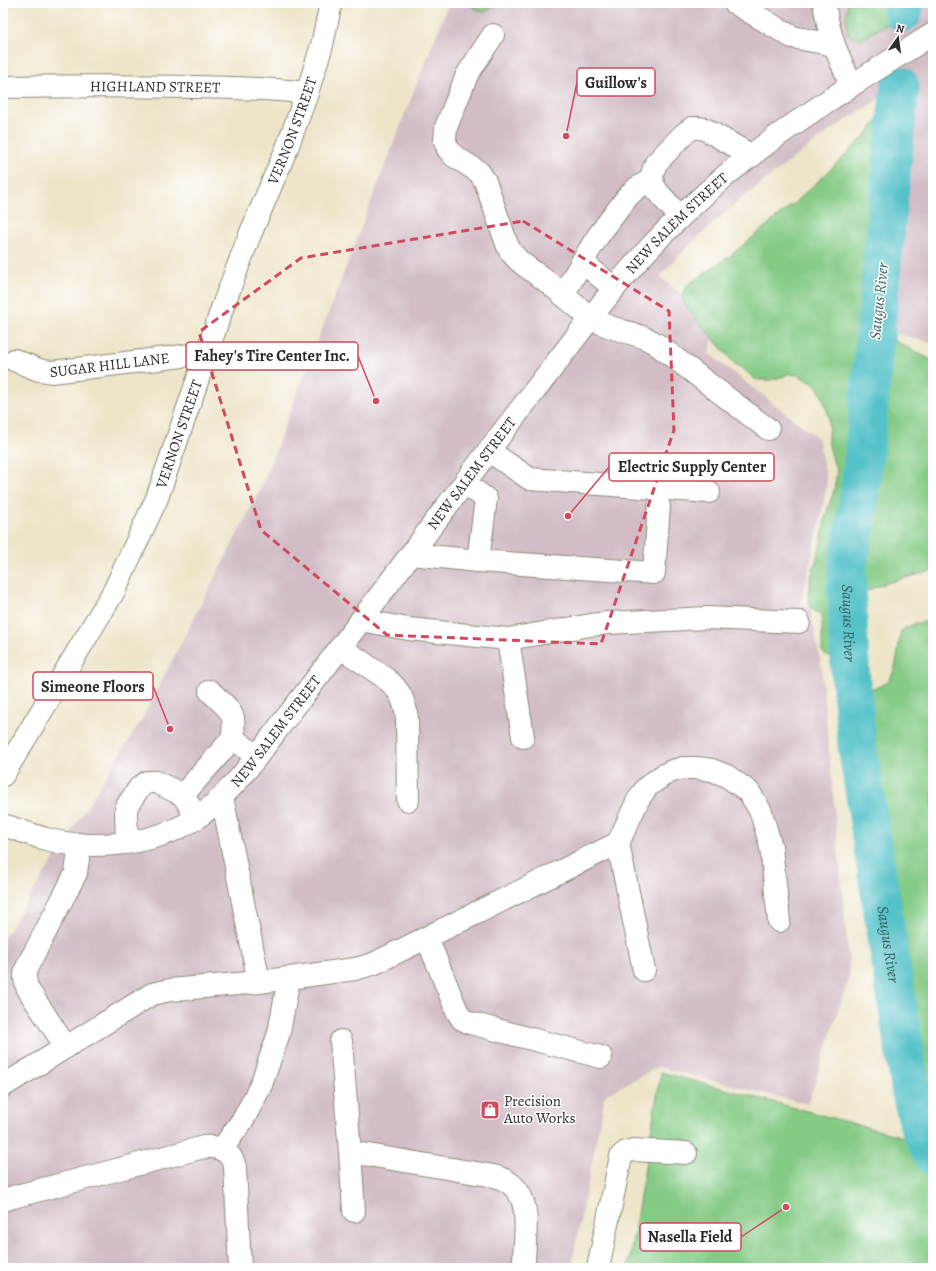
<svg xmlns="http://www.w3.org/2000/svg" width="936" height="1271" viewBox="0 0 936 1271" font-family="Alegreya,serif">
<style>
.industrial{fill:#d2bdc6}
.green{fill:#85cb86;stroke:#587b58}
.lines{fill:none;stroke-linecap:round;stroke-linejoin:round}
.river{stroke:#54c2c9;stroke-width:39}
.minor-casing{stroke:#8c887a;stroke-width:24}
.major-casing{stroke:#8c887a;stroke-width:24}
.minor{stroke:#fff;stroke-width:22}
.major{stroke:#fff;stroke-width:22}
.marked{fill:none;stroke:#d1495b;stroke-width:3;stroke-dasharray:8 5;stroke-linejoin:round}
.labels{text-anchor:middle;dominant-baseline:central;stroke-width:3;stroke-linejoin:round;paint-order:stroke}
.street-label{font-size:15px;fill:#2b2b2b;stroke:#fff}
.poi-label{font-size:15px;fill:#2b2b2b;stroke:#fff;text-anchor:start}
.water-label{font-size:16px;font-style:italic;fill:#396062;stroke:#fff}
.leader{fill:none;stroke:#d1495b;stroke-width:1.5}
.callout-dot{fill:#d1495b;stroke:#fff;stroke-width:1.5}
.callout{fill:#fff;stroke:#d1495b;stroke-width:1.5}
.callout-label{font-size:16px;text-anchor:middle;font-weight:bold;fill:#2b2b2b}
</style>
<rect width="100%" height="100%" fill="#fff"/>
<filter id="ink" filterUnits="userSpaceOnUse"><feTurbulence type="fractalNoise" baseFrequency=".025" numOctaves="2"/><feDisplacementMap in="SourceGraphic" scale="8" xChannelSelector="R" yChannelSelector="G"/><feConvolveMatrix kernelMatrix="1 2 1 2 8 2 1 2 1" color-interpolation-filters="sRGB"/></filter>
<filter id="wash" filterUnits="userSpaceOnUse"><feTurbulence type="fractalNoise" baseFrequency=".012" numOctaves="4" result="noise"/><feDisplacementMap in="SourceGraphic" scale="16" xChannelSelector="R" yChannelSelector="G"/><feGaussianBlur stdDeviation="0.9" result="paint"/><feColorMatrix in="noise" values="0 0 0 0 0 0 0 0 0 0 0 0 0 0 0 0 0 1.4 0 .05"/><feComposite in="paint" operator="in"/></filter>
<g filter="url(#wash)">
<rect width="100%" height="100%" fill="#eee5c9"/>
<path class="industrial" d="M 449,3 L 933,3 L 933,343 L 892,333 L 911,78 L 828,132 L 742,198 L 688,246 L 660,276 L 716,325 L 709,354 L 818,438 L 827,482 L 822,514 L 801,602 L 811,612 L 821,665 L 850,974 L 808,1104 L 658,1067 L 605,1095 L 571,1268 L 3,1268 L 3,940 L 142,719 L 260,490 L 410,101 Z"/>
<path class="green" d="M 464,3 L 495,3 L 495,8 L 483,12 Z
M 848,3 L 918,3 L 902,21 L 895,24 L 884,26 L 863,38 L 854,38 L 848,35 L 846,18 Z
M 903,89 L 898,175 L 884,325 L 885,332 L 892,339 L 933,361 L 933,571 C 918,575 869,585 860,596 C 856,600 856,608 855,614 L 862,625 L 864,656 L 862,669 L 863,685 C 869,688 872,689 878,687 C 899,682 897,648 901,631 C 911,623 921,622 933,621 L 933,1268 L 628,1268 L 661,1072 L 911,1139 L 907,1122 L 904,1092 L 892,996 L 833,685 C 834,676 838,664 829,657 C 826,655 825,655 822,651 L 822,615 L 810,608 L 808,596 L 810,589 L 810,580 L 822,540 L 825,517 L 834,491 L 837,470 L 834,464 L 828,441 L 829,417 L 823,398 L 817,386 L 798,375 L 790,374 L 772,380 L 759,380 L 753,378 L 746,371 L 734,363 L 686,307 C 681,297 680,292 689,284 L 730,256 L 792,205 L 827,173 L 863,138 L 884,114 L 895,96 Z"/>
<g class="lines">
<g class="river">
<path d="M 903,12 L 904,3"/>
<path id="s1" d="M 900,86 L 876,327 L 865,447 L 858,507 L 848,565 L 847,589 L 850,668 L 857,744 L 911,1093 L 919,1125 L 933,1155"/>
</g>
</g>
</g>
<g filter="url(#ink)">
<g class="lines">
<defs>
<g id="minor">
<path d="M 735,3 L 792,37 L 834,45"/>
<path d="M 824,3 L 828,24 L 834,45 L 851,85"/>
<path d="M 493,35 L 467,75 L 463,85 L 446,127 L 445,141 L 448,149 L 454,156 L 479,172 L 485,181 L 508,247 C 515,260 527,267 538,275 C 547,281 555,288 563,295 L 582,262"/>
<path id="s2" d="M 3,87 C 68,86 133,86 197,87 C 234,88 270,88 307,93"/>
<path d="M 680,217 L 656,190 L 653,184 L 652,174 L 656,163 L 684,134 L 692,128 L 699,128 L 705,129 L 752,156"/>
<path d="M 614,288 L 582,262 L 598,236 L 628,196 L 637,188 L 652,179"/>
<path d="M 563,295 C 575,305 588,317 603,324 C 620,332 639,333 655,343 L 768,429"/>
<path id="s3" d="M 14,360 L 39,370 L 52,372 L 207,353"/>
<path d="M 489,451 L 530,479 L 709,492"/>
<path d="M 411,554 L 478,561 L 486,499 L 465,483"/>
<path d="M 478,561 L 654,573 L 659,506"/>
<path d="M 361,620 L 408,629 L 508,639 L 591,625 L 607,623 L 707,618 L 799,622"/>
<path d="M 508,639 L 523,737"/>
<path d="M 340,648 C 350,654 360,660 369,667 C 391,681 404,690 407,718 L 408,800"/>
<path d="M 210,691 C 217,699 230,707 233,718 C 234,724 233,731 233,738"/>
<path d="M 183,795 L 233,738 L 256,756"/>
<path d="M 222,797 L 259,982 L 355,969 L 373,964 L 618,843 L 638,800 L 647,787 L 662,776 L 672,771 L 683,768 L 697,768 L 712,770 L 727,776 L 749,792 L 761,812 L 771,847 L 779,921"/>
<path id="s4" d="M 3,825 C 17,829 31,835 46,839 C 90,851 151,845 190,822 C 230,798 259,753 286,718 C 333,658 378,598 423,538 C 467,479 511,421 556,363 C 594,313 632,263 677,220 C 694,204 712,187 730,172 C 793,121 864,77 933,34"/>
<path d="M 127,842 L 126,810 L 128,804 L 140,787 L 147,782 L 156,782 L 183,795 L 197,818"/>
<path d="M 618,843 L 644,970"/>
<path d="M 427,938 L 457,1011 L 462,1019 L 470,1023 L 601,1057"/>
<path d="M 341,1041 L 350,1152 L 494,1176 C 535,1187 525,1227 524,1260 L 523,1268"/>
<path d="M 66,1047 L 29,991 C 24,982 24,973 28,965 L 76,873 L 80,844"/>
<path d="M 3,1086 L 152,994 L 170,990 L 259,982"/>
<path d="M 222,1149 L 244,1118 L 261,1085 L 279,1033 L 289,978"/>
<path d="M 350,1152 L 354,1211"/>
<path d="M 3,1200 L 13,1197 L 204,1147 C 218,1145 232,1152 235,1167 L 240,1268"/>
<path d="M 598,1268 L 621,1156 L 626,1152 L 633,1150 L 686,1153"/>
</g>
<g id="major">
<path id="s5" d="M 3,775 L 114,591 L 157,498 L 224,303 L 249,237 L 287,148 L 307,93 L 322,45 L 331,3"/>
</g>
</defs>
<use href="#minor" class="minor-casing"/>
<use href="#major" class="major-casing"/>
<use href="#minor" class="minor"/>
<use href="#major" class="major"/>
</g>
</g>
<path class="marked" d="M 523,221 L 669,311 L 674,430 L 601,644 L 387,635 L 261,530 L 199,332 L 301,258 Z"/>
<defs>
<symbol id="shop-square" viewBox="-11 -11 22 22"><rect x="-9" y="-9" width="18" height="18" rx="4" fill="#d1495b" stroke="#fff"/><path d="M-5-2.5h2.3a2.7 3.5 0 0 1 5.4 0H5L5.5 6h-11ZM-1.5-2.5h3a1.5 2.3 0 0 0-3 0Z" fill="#fff"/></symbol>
</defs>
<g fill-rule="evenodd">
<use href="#shop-square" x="479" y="1099" width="22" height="22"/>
</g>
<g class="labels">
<g class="street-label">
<text stroke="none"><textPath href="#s2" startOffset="152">HIGHLAND STREET</textPath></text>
<text stroke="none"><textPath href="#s5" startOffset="709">VERNON STREET</textPath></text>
<text stroke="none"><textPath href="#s4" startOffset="967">NEW SALEM STREET</textPath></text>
<text stroke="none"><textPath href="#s3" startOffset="98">SUGAR HILL LANE</textPath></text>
<text stroke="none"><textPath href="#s5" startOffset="385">VERNON STREET</textPath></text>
<text stroke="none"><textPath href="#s4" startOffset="643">NEW SALEM STREET</textPath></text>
<text stroke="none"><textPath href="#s4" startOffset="319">NEW SALEM STREET</textPath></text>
</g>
<g class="poi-label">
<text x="504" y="1101">Precision<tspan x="504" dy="17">Auto Works</tspan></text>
</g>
<g class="water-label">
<text transform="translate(879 301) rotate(-84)">Saugus River</text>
<text stroke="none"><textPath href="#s1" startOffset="540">Saugus River</textPath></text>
<text stroke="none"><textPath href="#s1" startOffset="864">Saugus River</textPath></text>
</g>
</g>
<path class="leader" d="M566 136L577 82M376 401L358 356M568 516L609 467M170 729L153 686M786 1207L741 1237"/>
<g class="callout-dot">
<circle cx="566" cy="136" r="4"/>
<circle cx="376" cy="401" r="4"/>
<circle cx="568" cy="516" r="4"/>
<circle cx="170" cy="729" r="4"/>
<circle cx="786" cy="1207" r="4"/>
</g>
<g class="callout">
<rect x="577" y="68" width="78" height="28" rx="4"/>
<rect x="186" y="342" width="172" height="28" rx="4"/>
<rect x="609" y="453" width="165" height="28" rx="4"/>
<rect x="33" y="672" width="120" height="28" rx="4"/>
<rect x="640" y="1223" width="101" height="28" rx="4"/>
</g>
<g class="callout-label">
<text x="616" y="88">Guillow's</text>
<text x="272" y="361">Fahey's Tire Center Inc.</text>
<text x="692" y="472">Electric Supply Center</text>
<text x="93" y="692">Simeone Floors</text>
<text x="690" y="1242">Nasella Field</text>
</g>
<rect width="936" height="1271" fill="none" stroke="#fff" stroke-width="16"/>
<g transform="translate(898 38) rotate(14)" stroke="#ffffff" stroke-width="3" paint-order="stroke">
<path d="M0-3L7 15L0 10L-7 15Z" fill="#2b2b2b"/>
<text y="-6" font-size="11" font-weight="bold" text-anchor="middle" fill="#2b2b2b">N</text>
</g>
</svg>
